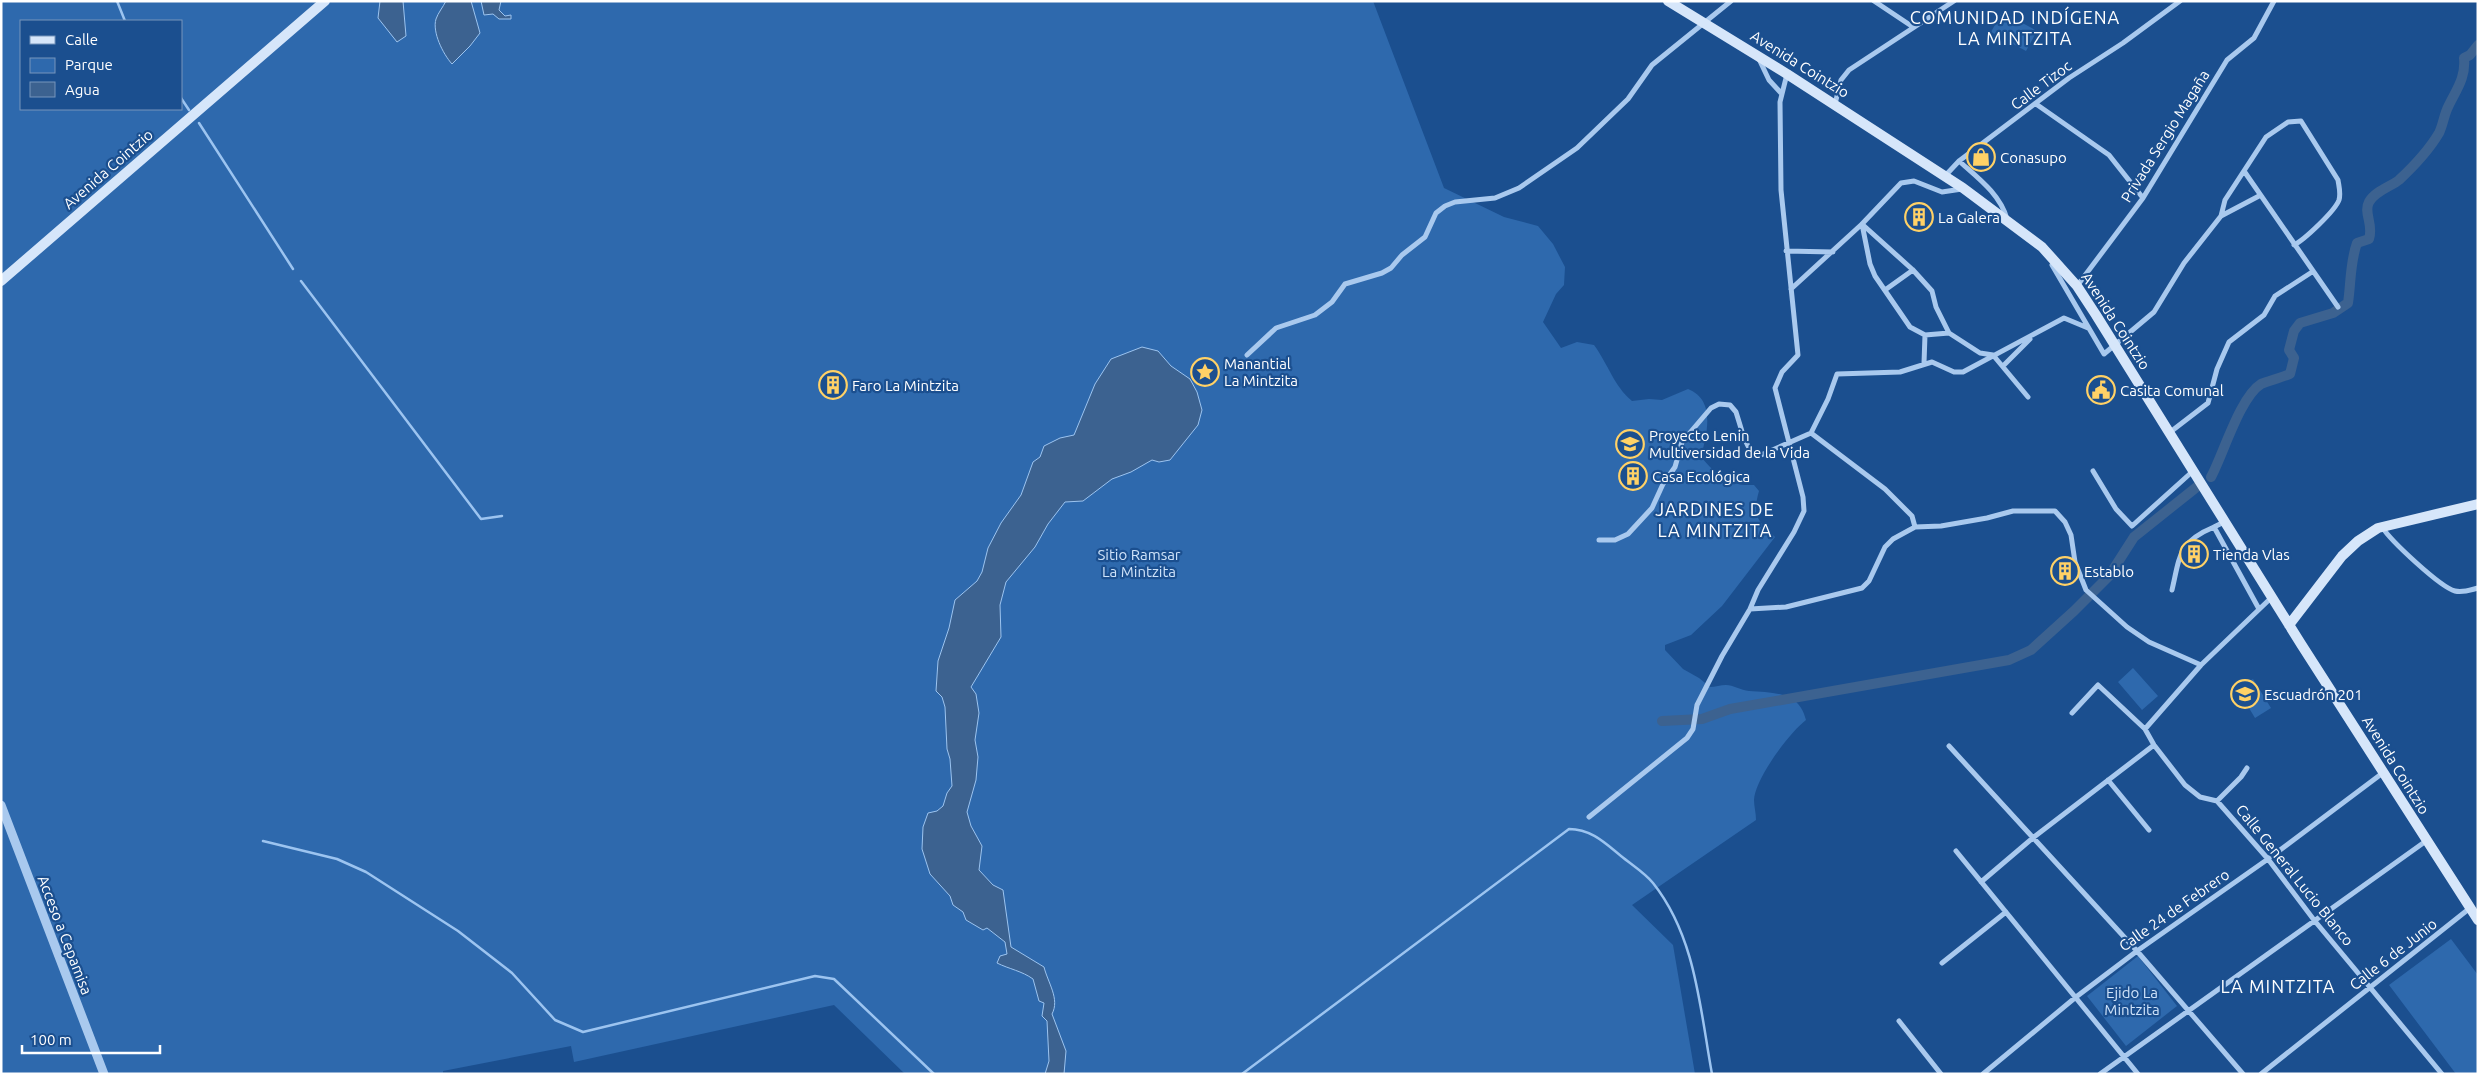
<svg xmlns="http://www.w3.org/2000/svg" width="2479" height="1075" viewBox="0 0 2479 1075" font-family="Ubuntu,sans-serif">
<style>
.green{fill:#2e69ad;fill-rule:evenodd}
.water{fill:#3c6290;stroke:#9cc4f0}
.lines{fill:none;stroke-linecap:round;stroke-linejoin:round}
.stream{stroke:#9cc4f0;stroke-width:2.5}
.canal{stroke:#3c6290;stroke-width:10}
.minor{stroke:#a9c9ee;stroke-width:5}
.tertiary{stroke:#a9c9ee;stroke-width:9}
.secondary{stroke:#d6e6fa;stroke-width:10}
.labels{text-anchor:middle;dominant-baseline:central;stroke-width:4.5;stroke-linejoin:round;paint-order:stroke}
.street-label{font-size:15px;fill:#fff;stroke:#1b4f8f}
.poi-label{font-size:15px;fill:#fff;stroke:#1b4f8f;text-anchor:start}
.park-label{font-size:15px;fill:#cfe3fa;stroke:#1b4f8f}
.quarter-label{font-size:18px;letter-spacing:1px;fill:#fff;stroke:#1b4f8f}
</style>
<rect width="100%" height="100%" fill="#1b4f8f"/>
<path class="green" d="M 1,1 L 1373,1 L 1444,188 L 1504,217 L 1538,226 L 1553,244 L 1565,267 L 1564,285 L 1556,294 L 1543,322 L 1561,348 L 1577,342 L 1594,345 C 1608,364 1614,386 1632,401 L 1649,399 L 1662,400 L 1688,389 C 1716,400 1707,433 1701,457 C 1719,477 1727,486 1754,485 L 1759,491 C 1752,516 1757,520 1775,537 L 1722,606 L 1691,635 L 1665,645 L 1665,650 L 1683,669 L 1699,678 L 1710,687 C 1715,687 1721,685 1726,685 C 1733,685 1741,690 1749,691 C 1774,693 1799,691 1806,720 C 1789,733 1755,779 1754,800 C 1754,806 1756,813 1756,820 L 1632,905 L 1673,945 L 1695,1074 L 905,1074 L 834,1005 L 574,1062 L 571,1046 L 443,1071 L 443,1074 L 1,1074 ZM 21,21 L 181,21 L 181,109 L 21,109 Z
M 2002,12 L 2037,31 L 2026,51 L 1991,32 Z
M 2133,668 L 2158,696 L 2142,710 L 2118,682 Z
M 2253,679 L 2271,708 L 2255,718 L 2237,688 Z
M 2451,939 L 2478,975 L 2478,1074 L 2456,1074 L 2389,985 Z
M 2138,956 L 2177,1006 L 2126,1046 L 2087,996 Z"/>
<path class="water" d="M 380,1 L 403,1 L 406,36 L 397,42 L 378,18 Z
M 446,1 L 471,1 L 480,33 L 470,46 L 452,64 C 443,54 432,32 436,19 C 438,13 443,7 446,1 Z
M 481,1 L 501,1 L 499,10 L 505,16 L 511,15 L 511,19 L 499,19 L 493,14 L 484,15 Z
M 1142,347 L 1158,351 L 1171,366 L 1190,379 L 1197,392 L 1202,410 L 1198,425 L 1170,460 L 1159,462 L 1152,460 L 1131,472 L 1112,479 L 1083,501 L 1065,502 L 1048,524 L 1035,547 L 1006,582 L 1000,605 L 1001,637 L 971,687 L 976,694 L 979,713 L 975,740 L 978,757 L 976,780 L 967,812 L 971,826 L 982,846 L 979,870 L 993,885 L 1003,890 L 1011,947 L 1044,967 C 1048,983 1060,999 1052,1014 L 1066,1051 L 1064,1074 L 1045,1074 L 1049,1061 L 1047,1021 L 1042,1016 L 1044,1003 L 1039,1001 L 1033,979 C 1022,971 1009,969 997,963 L 1000,956 L 1007,954 L 1005,942 L 987,928 L 983,930 L 966,920 L 963,912 L 953,905 L 950,896 L 930,874 L 922,849 L 923,827 L 928,813 L 937,811 L 943,806 L 947,793 L 952,786 L 950,759 L 947,749 L 945,707 L 942,697 L 936,691 L 938,661 L 949,628 L 955,600 L 977,581 L 982,572 L 988,548 L 1001,523 L 1021,495 L 1033,462 L 1040,457 L 1044,446 L 1060,438 L 1074,435 L 1095,384 L 1111,359 Z"/>
<g class="lines">
<path class="stream" d="M 117,1 L 125,21
M 181,98 L 189,110
M 199,123 L 293,269
M 301,281 L 481,519 L 502,516
M 263,841 L 337,859 L 366,872 L 458,931 L 512,973 L 555,1020 L 583,1032 L 815,976 L 834,979 L 934,1074
M 1242,1074 L 1569,829 C 1591,829 1605,843 1621,856 C 1632,865 1645,873 1653,883 C 1696,937 1700,1009 1712,1074"/>
<path class="canal" d="M 2211,477 C 2223,455 2240,397 2261,384 C 2265,382 2283,377 2290,374 L 2294,358 L 2289,350 L 2294,331 L 2300,323 L 2333,313 L 2348,303 C 2351,283 2350,262 2357,243 L 2369,239 C 2374,224 2363,213 2369,202 C 2375,191 2392,186 2399,180 C 2414,166 2429,150 2439,133 C 2443,125 2444,115 2448,107 C 2456,90 2466,78 2464,58 L 2470,55 L 2478,45
M 1662,721 L 1702,719 L 1730,709 L 2009,660 L 2031,650 L 2074,611 L 2109,576 L 2134,537 L 2198,486"/>
<path class="minor" d="M 1874,1 L 1913,27
M 1759,59 L 1769,80 L 1781,93
M 1835,104 L 1841,80 L 1849,70 L 1954,1
M 2036,104 L 2109,155 L 2143,198
M 1959,161 C 1978,178 2000,194 2007,219
M 2244,171 L 2338,307
M 1945,176 L 1959,161 L 2069,78 L 2123,43 L 2180,1
M 2221,216 L 2259,196
M 1862,224 L 1870,264 L 1875,276 L 1910,327 L 1925,335 L 1949,333 L 1980,353 L 1993,355 L 2028,397
M 1863,225 L 1913,270 L 1932,291 L 1936,307 L 1949,333
M 1786,251 L 1833,252
M 2052,265 L 2104,354 L 2154,312 L 2184,263 L 2221,216 L 2225,200 L 2266,137 L 2288,122 L 2301,121 L 2338,180 C 2339,187 2341,193 2339,200 C 2335,211 2304,240 2294,245
M 2077,286 L 2143,198 L 2227,60 L 2254,38 L 2274,1
M 1791,289 L 1862,224 L 1901,183 L 1914,181 L 1942,192 L 1962,189
M 1885,290 L 1913,270
M 1247,355 L 1276,328 L 1315,315 L 1332,302 L 1345,284 L 1382,273 L 1391,268 L 1402,255 L 1425,237 L 1436,213 L 1445,206 L 1455,202 L 1495,198 L 1519,188 L 1577,148 L 1628,99 L 1652,65 L 1731,1
M 1924,363 L 1925,335
M 2003,366 L 2030,339
M 1811,433 L 1885,489 L 1912,516 L 1915,527
M 2169,433 L 2208,403 L 2217,369 L 2229,342 L 2264,315 L 2275,296 L 2312,272
M 2093,471 L 2116,509 L 2132,526 L 2193,471
M 2224,522 L 2214,527 L 2259,609
M 2382,527 C 2391,541 2440,587 2455,591 C 2463,593 2470,590 2478,588
M 1599,540 L 1615,540 L 1628,534 L 1652,508 L 1663,484 L 1675,467 L 1682,442 L 1711,408 L 1719,404 L 1730,405 L 1736,412 L 1744,438 L 1751,452 L 1761,455 L 1811,433 L 1828,399 L 1837,374 L 1900,372 L 1932,362 L 1954,372 L 1963,372 L 2064,318 L 2088,328
M 2172,590 C 2180,556 2178,542 2214,527
M 1750,609 L 1786,607 L 1862,588 L 1869,581 L 1885,547 L 1893,539 L 1915,527 L 1941,526 L 1987,518 L 2013,511 L 2055,511 L 2065,522 L 2071,535 L 2075,562 L 2086,590 L 2127,627 L 2149,642 L 2201,665
M 2072,713 L 2098,685 L 2145,729 L 2154,745 L 2185,785 L 2200,797 L 2217,801 L 2268,859 L 2314,920 L 2442,1074
M 2145,729 L 2201,665 L 2272,597
M 1949,746 L 2137,951 L 2243,1074
M 2108,780 L 2149,830
M 2217,801 L 2241,777 L 2247,768
M 1589,817 L 1687,738 L 1693,729 L 1697,705 L 1722,656 L 1750,609 L 1758,590 L 1794,532 L 1804,511 L 1803,497 L 1775,388 L 1782,372 L 1798,355 L 1781,190 L 1780,102 L 1787,74
M 1956,851 L 2138,1074
M 1981,882 L 2034,837 L 2154,745
M 1942,963 L 2006,912
M 1899,1021 L 1941,1074
M 1983,1074 L 2076,997 L 2137,951 L 2268,859 L 2384,772
M 2100,1074 L 2426,841
M 2261,1074 L 2470,908"/>
<path class="tertiary" d="M 1,805 L 104,1074"/>
<path class="secondary" d="M 1668,1 L 1787,74 L 1963,188 L 2042,247 L 2077,286 L 2096,315 L 2301,644 L 2478,920
M 1,281 L 325,1
M 2289,625 L 2342,556 L 2358,541 L 2378,528 L 2478,504"/>
</g>
<defs>
<symbol id="shop-ring" viewBox="-11 -11 22 22"><circle r="9.5" fill="#1b4f8f" stroke="#ffd166" stroke-width="1.5"/><path d="M-5-2.5h2.3a2.7 3.5 0 0 1 5.4 0H5L5.5 6h-11ZM-1.5-2.5h3a1.5 2.3 0 0 0-3 0Z" fill="#ffd166"/></symbol>
<symbol id="building-ring" viewBox="-11 -11 22 22"><circle r="9.5" fill="#1b4f8f" stroke="#ffd166" stroke-width="1.5"/><path d="M-4-6H4V6H1V3H-1V6H-4ZM-2.5-4.3h1.7v1.8h-1.7ZM.8-4.3h1.7v1.8H.8ZM-2.5-1h1.7V.8h-1.7ZM.8-1h1.7V.8H.8Z" fill="#ffd166"/></symbol>
<symbol id="sight-ring" viewBox="-11 -11 22 22"><circle r="9.5" fill="#1b4f8f" stroke="#ffd166" stroke-width="1.5"/><path d="M0-6L1.8-2.2L6-1.7L2.9 1.2L3.7 5.4L0 3.3L-3.7 5.4L-2.9 1.2L-6-1.7L-1.8-2.2Z" fill="#ffd166"/></symbol>
<symbol id="civic-ring" viewBox="-11 -11 22 22"><circle r="9.5" fill="#1b4f8f" stroke="#ffd166" stroke-width="1.5"/><path d="M-.6-6.5H3V-4.5H.6V-3L4-1V1h2V6H-6V1h2V-1L-.6-3ZM-1.2 2.5V6h2.4V2.5Z" fill="#ffd166"/></symbol>
<symbol id="university-ring" viewBox="-11 -11 22 22"><circle r="9.5" fill="#1b4f8f" stroke="#ffd166" stroke-width="1.5"/><path d="M0-5L7-2L0 1L-7-2ZM-4 1L0 2.5L4 1V4Q0 6-4 4Z" fill="#ffd166"/></symbol>
<symbol id="school-ring" viewBox="-11 -11 22 22"><circle r="9.5" fill="#1b4f8f" stroke="#ffd166" stroke-width="1.5"/><path d="M0-5L7-2L0 1L-7-2ZM-4 1L0 2.5L4 1V4Q0 6-4 4Z" fill="#ffd166"/></symbol>
</defs>
<g fill-rule="evenodd">
<use href="#shop-ring" x="1965" y="141" width="32" height="32"/>
<use href="#building-ring" x="1903" y="201" width="32" height="32"/>
<use href="#sight-ring" x="1189" y="356" width="32" height="32"/>
<use href="#building-ring" x="817" y="369" width="32" height="32"/>
<use href="#civic-ring" x="2085" y="374" width="32" height="32"/>
<use href="#university-ring" x="1614" y="428" width="32" height="32"/>
<use href="#building-ring" x="1617" y="460" width="32" height="32"/>
<use href="#building-ring" x="2178" y="538" width="32" height="32"/>
<use href="#building-ring" x="2049" y="555" width="32" height="32"/>
<use href="#school-ring" x="2229" y="678" width="32" height="32"/>
</g>
<g class="labels">
<g class="street-label">
<text transform="translate(1800 64) rotate(32)">Avenida Cointzio</text>
<text transform="translate(2041 85) rotate(-37)">Calle Tizoc</text>
<text transform="translate(2165 136) rotate(-58)">Privada Sergio Magaña</text>
<text transform="translate(108 169) rotate(-41)">Avenida Cointzio</text>
<text transform="translate(2116 321) rotate(57)">Avenida Cointzio</text>
<text transform="translate(2396 765) rotate(58)">Avenida Cointzio</text>
<text transform="translate(2295 875) rotate(51)">Calle General Lucio Blanco</text>
<text transform="translate(2174 910) rotate(-35)">Calle 24 de Febrero</text>
<text transform="translate(65 935) rotate(69)">Acceso a Cepamisa</text>
<text transform="translate(2393 954) rotate(-38)">Calle 6 de Junio</text>
</g>
<g class="poi-label">
<text x="2000" y="157">Conasupo</text>
<text x="1938" y="217">La Galera</text>
<text x="1224" y="363">Manantial<tspan x="1224" dy="17">La Mintzita</tspan></text>
<text x="852" y="385">Faro La Mintzita</text>
<text x="2120" y="390">Casita Comunal</text>
<text x="1649" y="435">Proyecto Lenin<tspan x="1649" dy="17">Multiversidad de la Vida</tspan></text>
<text x="1652" y="476">Casa Ecológica</text>
<text x="2213" y="554">Tienda Vlas</text>
<text x="2084" y="571">Establo</text>
<text x="2264" y="694">Escuadrón 201</text>
</g>
<g class="park-label">
<text x="1139" y="554">Sitio Ramsar<tspan x="1139" dy="17">La Mintzita</tspan></text>
<text x="2132" y="992">Ejido La<tspan x="2132" dy="17">Mintzita</tspan></text>
</g>
<g class="quarter-label">
<text x="2015" y="17">COMUNIDAD INDÍGENA<tspan x="2015" dy="21">LA MINTZITA</tspan></text>
<text x="1715" y="509">JARDINES DE<tspan x="1715" dy="21">LA MINTZITA</tspan></text>
<text x="2278" y="986">LA MINTZITA</text>
</g>
</g>
<rect width="2479" height="1075" fill="none" stroke="#ffffff" stroke-width="5"/>
<rect x="20" y="20" width="162" height="90" fill="#1b4f8f" stroke="#7695bc"/>
<rect x="30" y="36" width="25" height="8" fill="#d6e6fa" stroke="#7695bc"/>
<text x="65" y="45" font-size="15" fill="#ffffff">Calle</text>
<rect x="30" y="58" width="25" height="15" fill="#2e69ad" stroke="#7695bc"/>
<text x="65" y="70" font-size="15" fill="#ffffff">Parque</text>
<rect x="30" y="82" width="25" height="15" fill="#3c6290" stroke="#7695bc"/>
<text x="65" y="95" font-size="15" fill="#ffffff">Agua</text>
<path d="M22 1045v8h138v-8" fill="none" stroke="#ffffff" stroke-width="2.5"/>
<text x="30" y="1045" font-size="15" fill="#ffffff" stroke="#1b4f8f" stroke-width="4" paint-order="stroke">100 m</text>
</svg>
